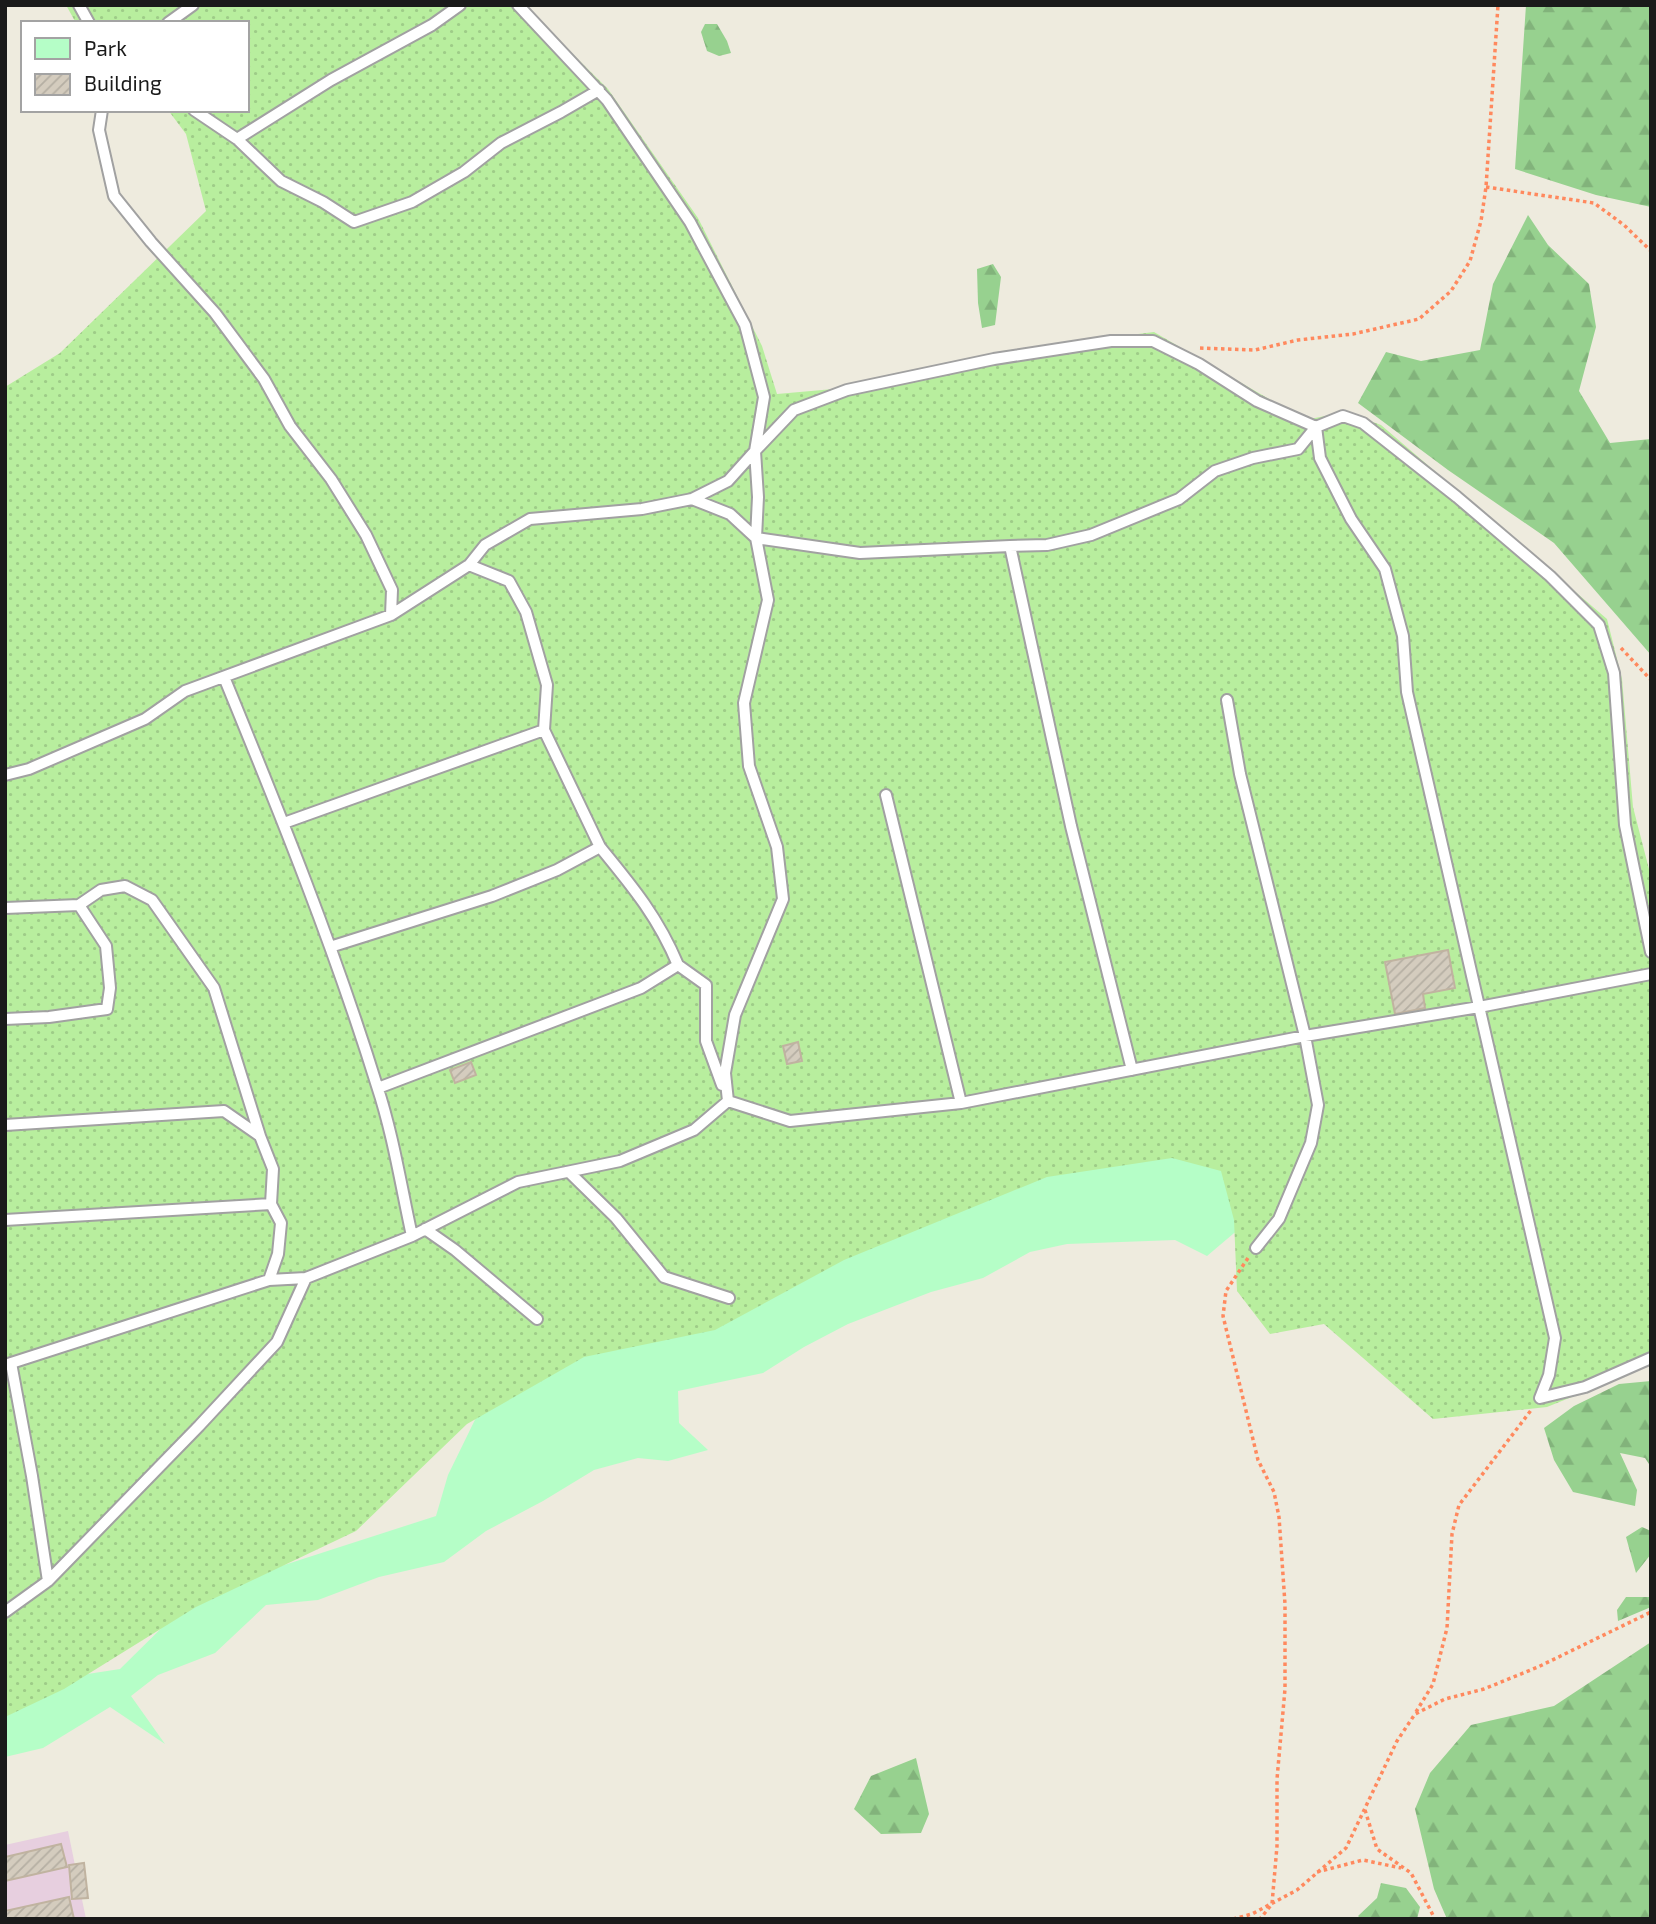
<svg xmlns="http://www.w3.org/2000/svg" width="1656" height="1924" viewBox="0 0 1656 1924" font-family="'Exo 2',sans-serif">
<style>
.industrial{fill:#e7cfdf}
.forest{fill:url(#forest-firs)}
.park{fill:#b5fec7}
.garden{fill:url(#garden-dots)}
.building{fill:url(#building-hatch);stroke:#c0b3a0;stroke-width:2}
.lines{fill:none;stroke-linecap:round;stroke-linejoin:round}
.lane-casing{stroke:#a1a1a1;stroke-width:14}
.path{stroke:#ff895e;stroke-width:3.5;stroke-dasharray:3.5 3.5;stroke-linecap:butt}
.lane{stroke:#fff;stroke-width:10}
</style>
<defs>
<pattern id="forest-firs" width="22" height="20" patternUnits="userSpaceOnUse" patternTransform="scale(1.75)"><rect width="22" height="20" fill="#97d18f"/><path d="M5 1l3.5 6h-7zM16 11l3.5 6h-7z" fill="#82b37b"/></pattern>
<pattern id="garden-dots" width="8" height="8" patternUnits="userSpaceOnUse" patternTransform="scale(1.75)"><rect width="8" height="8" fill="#b8ee9e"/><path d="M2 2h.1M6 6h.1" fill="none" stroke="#9ecc88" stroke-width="1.8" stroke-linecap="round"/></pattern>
<pattern id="building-hatch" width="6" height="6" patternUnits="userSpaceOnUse" patternTransform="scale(1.75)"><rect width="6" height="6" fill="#d4ccbe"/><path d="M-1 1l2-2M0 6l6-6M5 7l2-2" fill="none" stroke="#b5afa3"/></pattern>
</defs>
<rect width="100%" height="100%" fill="#eeebde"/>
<path class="industrial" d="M 68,1831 L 86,1919 L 5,1919 L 5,1845 Z"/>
<path class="forest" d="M 1526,5 L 1651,5 L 1651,207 L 1596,195 L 1515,169 Z
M 705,24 L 717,24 L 727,41 L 731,53 L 719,56 L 707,51 L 701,32 Z
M 1528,215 L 1548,245 L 1589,284 L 1596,327 L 1579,391 L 1610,443 L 1651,439 L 1651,655 L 1554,543 L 1448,470 L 1358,403 L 1386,352 L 1421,361 L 1480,350 L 1493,284 Z
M 993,264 L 1001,277 L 995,325 L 982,328 L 978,303 L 977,269 Z
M 1651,1381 L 1651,1467 L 1645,1458 L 1620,1453 L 1637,1490 L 1635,1506 L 1573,1492 L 1554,1460 L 1544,1428 L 1574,1406 L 1619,1384 Z
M 1642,1527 L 1651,1531 L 1651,1554 L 1636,1573 L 1626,1537 Z
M 1626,1597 L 1651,1597 L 1651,1607 L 1618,1621 L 1617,1610 Z
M 1651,1642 L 1651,1919 L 1447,1919 L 1434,1889 L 1415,1809 L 1430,1773 L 1471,1725 L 1554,1706 Z
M 916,1758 L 929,1814 L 921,1833 L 881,1834 L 854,1809 L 871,1776 Z
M 1381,1883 L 1406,1888 L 1420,1907 L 1417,1919 L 1361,1919 L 1358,1916 L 1377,1898 Z"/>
<path class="park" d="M 1190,1140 L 1245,1182 L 1253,1217 L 1207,1256 L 1175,1240 L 1067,1244 L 1030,1252 L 983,1278 L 931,1292 L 848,1324 L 804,1347 L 763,1373 L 678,1391 L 679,1423 L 708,1450 L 668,1461 L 638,1458 L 594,1470 L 543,1501 L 486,1531 L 444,1562 L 379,1577 L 318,1600 L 266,1605 L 215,1653 L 158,1675 L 131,1696 L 165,1744 L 110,1707 L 43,1748 L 5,1757 L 5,1703 L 55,1679 L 120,1669 L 197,1593 L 436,1516 L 448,1475 L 490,1389 L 978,1189 Z"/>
<path class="garden" d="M 66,5 L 523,5 L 608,89 L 698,218 L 762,346 L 777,394 L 845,388 L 1003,351 L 1154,332 L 1305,420 L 1345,412 L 1381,425 L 1607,619 L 1622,679 L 1633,807 L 1651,877 L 1651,1365 L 1547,1407 L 1433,1419 L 1324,1324 L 1270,1334 L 1237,1291 L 1234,1220 L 1221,1171 L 1172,1158 L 1047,1177 L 844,1260 L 715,1330 L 584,1357 L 467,1424 L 356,1531 L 196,1607 L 64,1689 L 5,1717 L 5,387 L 60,353 L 206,211 L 186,134 L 168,110 L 247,110 L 247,23 L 76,23 Z"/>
<path class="building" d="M 1448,950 L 1455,988 L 1423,994 L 1425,1008 L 1395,1014 L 1385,962 Z
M 798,1042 L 802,1061 L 787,1064 L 783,1046 Z
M 471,1062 L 476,1075 L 455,1083 L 450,1070 Z
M 61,1844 L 67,1867 L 5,1881 L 5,1857 Z
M 84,1863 L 88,1898 L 72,1899 L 69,1865 Z
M 69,1897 L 74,1919 L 5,1919 L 5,1911 Z"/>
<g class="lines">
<defs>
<path id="lane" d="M 79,5 L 89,23
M 168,23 L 193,5
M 102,110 L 99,130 L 114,196 L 151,242 L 215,313 L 264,379 L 290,426 L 331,479 L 366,535 L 392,590 L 391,615
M 194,110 L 237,139 L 281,181 L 323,202 L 354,222 L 412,202 L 464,172 L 501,143 L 561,112 L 599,90
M 237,139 L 331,80 L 432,25 L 460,5
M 692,499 L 730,514 L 756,538 L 758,497 L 755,451 L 794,410 L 847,390 L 994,359 L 1111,341 L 1153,341 L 1199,364 L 1257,401 L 1316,427 L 1298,449 L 1253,458 L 1215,471 L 1179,499 L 1091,535 L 1047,545 L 1010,546
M 224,677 C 279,811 334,947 377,1086 C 393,1134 401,1186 412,1236
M 1227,700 L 1240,774 L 1305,1036 L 1318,1105 L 1311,1143 L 1279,1219 L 1256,1248
M 5,775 L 29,769 L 145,719 L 185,691 L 391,615 L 469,565 L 485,545 L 530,519 L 642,509 L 692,499 L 728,481 L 755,451 L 764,397 L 745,325 L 690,222 L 607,100 L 518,5
M 886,795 L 961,1103
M 284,823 L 544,730 L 547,685 L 526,612 L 509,581 L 469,565
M 5,908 L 79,905 L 101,890 L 125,886 L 152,900 L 214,988 L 260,1136
M 330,947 L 492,896 L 557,870 L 600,847 L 544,730
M 1651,952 L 1625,825 L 1614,673 L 1599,625 L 1550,576 L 1457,497 L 1363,423 L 1343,416 L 1316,427 L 1320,458 L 1351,519 L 1385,569 L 1403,636 L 1407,692 L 1555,1338 L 1549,1375 L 1540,1398 L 1585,1387 L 1651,1358
M 678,965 L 706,985 L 706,1041 L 722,1085
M 5,1019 L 49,1017 L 107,1009 L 110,988 L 106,946 L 79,905
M 378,1088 L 641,988 L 678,965 C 658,917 632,886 600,847
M 728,1101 L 725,1073 L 735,1015 L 783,899 L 777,847 L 749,766 L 744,703 L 768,600 L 756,538 L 860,553 L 1010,546 L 1071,826 L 1132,1070
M 5,1125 L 224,1111 L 260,1136 L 273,1169 L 271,1204 L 281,1223 L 278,1254 L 269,1280
M 569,1172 L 616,1218 L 664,1277 L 729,1298
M 5,1220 L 271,1204
M 425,1229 L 455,1250 L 537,1319
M 11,1363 L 32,1476 L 48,1581
M 5,1365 L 269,1280 L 306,1278 L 412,1236 L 518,1182 L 620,1161 L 694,1130 L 728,1101 L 790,1121 L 961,1103 L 1305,1036 L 1479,1007 L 1651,974
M 5,1612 L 48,1581 L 199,1426 L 277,1342 L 306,1278"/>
</defs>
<use href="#lane" class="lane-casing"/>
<path class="path" d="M 1486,187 L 1594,203 L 1624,225 L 1651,251
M 1200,348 L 1255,350 L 1298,340 L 1353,334 L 1419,319 L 1451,291 L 1470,261 L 1481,221 L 1486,187 L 1498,5
M 1621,648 L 1651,680
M 1248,1258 L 1226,1291 L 1223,1316 L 1258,1460 L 1274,1492 L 1279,1517 L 1285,1604 L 1285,1689 L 1277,1779 L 1277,1846 L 1272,1904 L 1260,1919
M 1416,1712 L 1433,1684 L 1447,1628 L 1452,1534 L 1459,1505 L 1532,1409
M 1365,1810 L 1377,1849 L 1411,1873 L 1435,1919
M 1317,1872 L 1363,1860 L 1401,1868
M 1233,1919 L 1252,1914 L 1297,1890 L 1346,1848 L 1397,1741 L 1415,1714 L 1445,1699 L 1484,1689 L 1538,1667 L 1651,1612"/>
<use href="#lane" class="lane"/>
</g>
<rect width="1656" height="1924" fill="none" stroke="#1a1a1a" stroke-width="14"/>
<rect x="21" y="21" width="228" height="91" fill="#ffffff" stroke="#a3a3a3" stroke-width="2"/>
<rect x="35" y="38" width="35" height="21" fill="#b5fec7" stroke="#a3a3a3" stroke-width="2"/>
<text x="84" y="56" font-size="21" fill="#1a1a1a">Park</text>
<rect x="35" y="74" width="35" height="21" fill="url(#building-hatch)" stroke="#a3a3a3" stroke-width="2"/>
<text x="84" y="91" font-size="21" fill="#1a1a1a">Building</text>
</svg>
